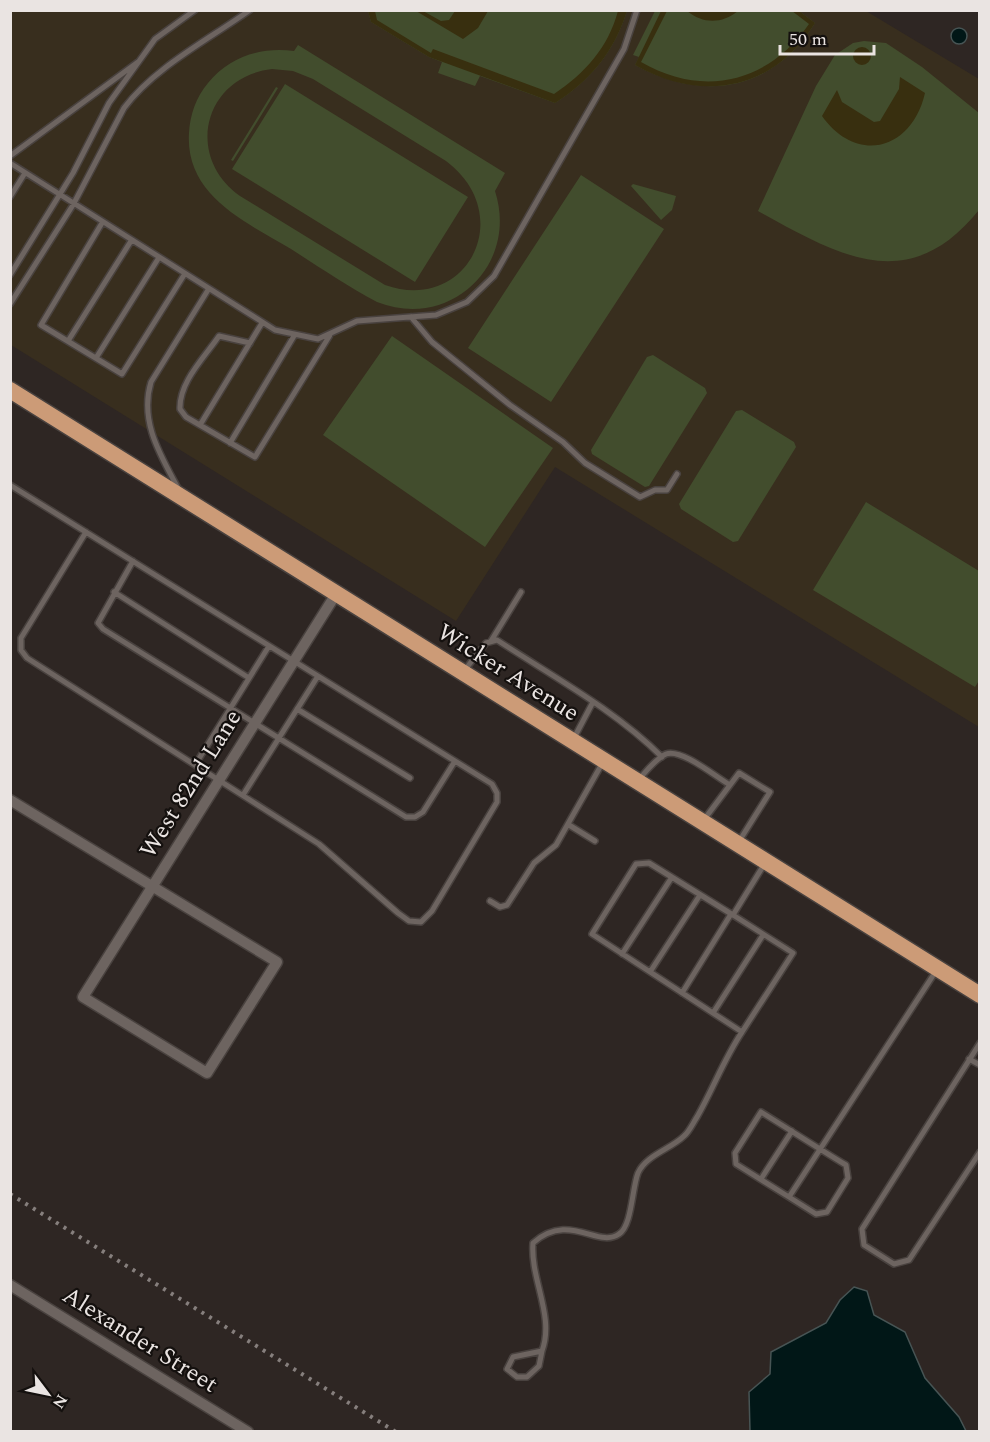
<svg xmlns="http://www.w3.org/2000/svg" width="990" height="1442" viewBox="0 0 990 1442" font-family="Spectral,serif">
<style>
.education{fill:#382e1e}
.green{fill:#424d2d;fill-rule:evenodd}
.sand{fill:#382f0f}
.water{fill:#011717;stroke:#475454;stroke-width:1.5}
.lines{fill:none;stroke-linecap:round;stroke-linejoin:round}
.service-casing{stroke:#49423f;stroke-width:8}
.minor-casing{stroke:#49423f;stroke-width:13}
.trunk-casing{stroke:#49423f;stroke-width:19}
.service{stroke:#6d6460;stroke-width:5}
.minor{stroke:#6d6460;stroke-width:10}
.trunk{stroke:#cc9b77;stroke-width:16}
.rail{stroke:#867f7d;stroke-width:4;stroke-dasharray:3 6;stroke-linecap:butt}
.labels{text-anchor:middle;dominant-baseline:central;stroke-width:4.5;stroke-linejoin:round;paint-order:stroke}
.street-label{font-size:24px;fill:#eae4e2;stroke:#14100e}
</style>
<rect width="100%" height="100%" fill="#2e2623"/>
<path class="education" d="M 10,11 L 866,11 L 979,79 L 979,727 L 555,467 L 456,621 L 11,345 Z"/>
<path class="green" d="M 368,11 L 627,11 C 614,52 591,80 555,103 L 480,76 L 475,86 L 438,73 L 442,62 L 429,57 L 371,22 Z
M 655,11 L 799,11 L 815,23 C 772,92 703,102 635,65 L 639,57 L 633,55 Z
M 864,41 L 886,43 L 922,67 L 979,113 L 979,210 C 908,298 838,255 758,211 L 816,86 L 835,55 L 853,43 Z
M 298,45 L 505,173 L 495,191 C 519,265 450,331 377,302 C 347,286 319,267 291,249 C 246,222 185,196 189,133 C 190,115 196,97 208,83 C 230,56 261,47 294,51 ZM 272,69 L 293,71 L 313,79 L 446,161 C 518,215 467,314 385,285 L 240,196 C 184,156 204,77 272,69 Z
M 285,84 L 468,197 L 415,282 L 232,169 Z
M 276,87 L 278,88 L 233,161 L 231,160 Z
M 581,175 L 664,229 L 551,402 L 468,348 Z
M 633,184 L 676,196 L 672,210 L 661,220 L 631,186 Z
M 392,336 L 553,448 L 485,547 L 323,435 Z
M 653,355 L 705,388 L 707,393 L 649,486 L 645,487 L 592,454 L 591,450 L 647,357 Z
M 742,410 L 794,442 L 796,447 L 738,541 L 733,542 L 681,509 L 679,504 L 736,411 Z
M 866,502 L 979,571 L 980,679 L 975,687 L 813,590 Z"/>
<path class="sand" d="M 368,11 L 375,11 L 377,20 L 431,53 L 433,49 L 554,94 C 585,73 608,48 618,11 L 627,11 C 614,52 591,80 555,103 L 429,57 L 371,22 Z
M 416,11 L 423,11 L 441,21 L 449,20 L 455,11 L 488,11 L 478,28 L 463,39 Z
M 661,11 L 667,11 L 641,62 C 703,98 768,83 809,24 L 792,11 L 799,11 L 815,23 C 773,91 702,103 635,65 Z
M 687,11 L 738,11 C 722,24 703,24 687,11 Z
M853 56a9 9 0 1 1 18 0a9 9 0 1 1-18 0Z
M 900,77 L 925,93 C 912,150 857,165 822,116 L 837,90 L 842,102 L 874,122 L 880,121 L 899,89 Z"/>
<path class="water" d="M951 36a8 8 0 1 1 16 0a8 8 0 1 1-16 0Z
M 854,1287 L 867,1291 L 874,1315 L 905,1332 L 925,1378 L 959,1417 L 966,1431 L 750,1431 L 749,1392 L 770,1374 L 771,1352 L 826,1323 L 840,1300 Z"/>
<g class="lines">
<defs>
<path id="service" d="M 10,156 L 138,62
M 10,163 L 275,330 L 318,339 L 357,321 L 436,315 L 467,302 L 494,276 L 624,49 L 637,10
M 10,197 L 25,173
M 102,223 L 41,325 L 122,374 L 184,275
M 10,275 L 73,173 L 109,103 L 155,39 L 195,10
M 10,304 L 73,205 L 124,108 C 155,67 208,40 250,10
M 411,317 L 432,342 L 510,405 L 563,442 L 585,463 L 640,497 L 655,490 L 667,490 L 677,474
M 68,341 L 131,241
M 250,343 L 219,336 C 204,358 179,382 180,409 L 186,417 L 255,457 L 330,335
M 96,358 L 158,259
M 200,425 L 262,323
M 230,443 L 294,336
M 10,485 L 492,784 L 497,793 L 497,802 L 432,911 L 421,922 L 409,921 L 398,913 L 319,844 L 27,658 L 21,650 L 21,638 L 86,532
M 179,490 C 161,456 139,422 151,382 L 208,290
M 133,561 L 98,623 L 103,629 L 406,817 L 415,817 L 423,812 L 455,761
M 114,592 L 249,678
M 491,641 L 521,592
M 464,671 L 486,643 L 497,640 C 552,676 615,710 662,757
M 297,709 L 410,778
M 574,738 L 593,702
M 195,765 L 269,646
M 638,780 C 646,772 655,759 666,754 C 681,748 716,777 730,785 L 703,821
M 730,785 L 739,773 L 770,792 L 738,843
M 243,795 L 318,676
M 569,825 L 595,841
M 490,901 L 500,907 L 507,905 L 534,863 L 556,845 L 603,762
M 733,915 L 649,863 L 636,864 L 592,934 L 742,1032 L 793,953 L 733,915 L 765,863
M 622,954 L 672,877
M 650,972 L 700,895
M 682,993 L 731,914
M 713,1013 L 763,935
M 980,1043 L 862,1229 L 864,1245 L 894,1264 L 909,1260 L 980,1152
M 969,1059 L 980,1065
M 761,1179 L 792,1131
M 789,1197 L 816,1214 L 827,1212 L 848,1178 L 846,1165 C 818,1148 790,1130 761,1112 L 735,1153 L 736,1164 L 789,1197 L 936,971
M 542,1351 L 539,1366 L 527,1377 L 517,1377 L 507,1369 L 513,1357 L 542,1351 C 555,1316 530,1279 533,1243 C 569,1211 598,1249 619,1234 C 632,1226 632,1188 638,1173 C 646,1155 671,1149 684,1136 C 689,1132 693,1123 697,1117 C 713,1089 724,1059 742,1032"/>
<path id="minor" d="M 10,800 L 277,962 L 207,1073 L 83,997 L 336,594
M 10,1285 L 248,1432"/>
<path id="trunk" d="M 10,390 L 980,995"/>
</defs>
<use href="#service" class="service-casing"/>
<use href="#minor" class="minor-casing"/>
<use href="#trunk" class="trunk-casing"/>
<use href="#service" class="service"/>
<use href="#minor" class="minor"/>
<use href="#trunk" class="trunk"/>
<path class="rail" d="M 10,1194 L 396,1432"/>
</g>
<g class="labels">
<g class="street-label">
<text transform="translate(508 673) rotate(32)">Wicker Avenue</text>
<text transform="translate(191 784) rotate(-58)">West 82nd Lane</text>
<text transform="translate(140 1340) rotate(32)">Alexander Street</text>
</g>
</g>
<rect width="990" height="1442" fill="none" stroke="#eae4e2" stroke-width="24"/>
<g transform="translate(48 1394) rotate(122)" stroke="#14100e" stroke-width="4.5" paint-order="stroke">
<path d="M0-4.5L10 22L0 15L-10 22Z" fill="#eae4e2"/>
<text y="-9" font-size="16" font-weight="bold" text-anchor="middle" fill="#eae4e2">N</text>
</g>
<path d="M780 45v9h94v-9" fill="none" stroke="#eae4e2" stroke-width="3"/>
<text x="789" y="45" font-size="18" fill="#eae4e2" stroke="#14100e" stroke-width="4.5" paint-order="stroke">50 m</text>
</svg>
